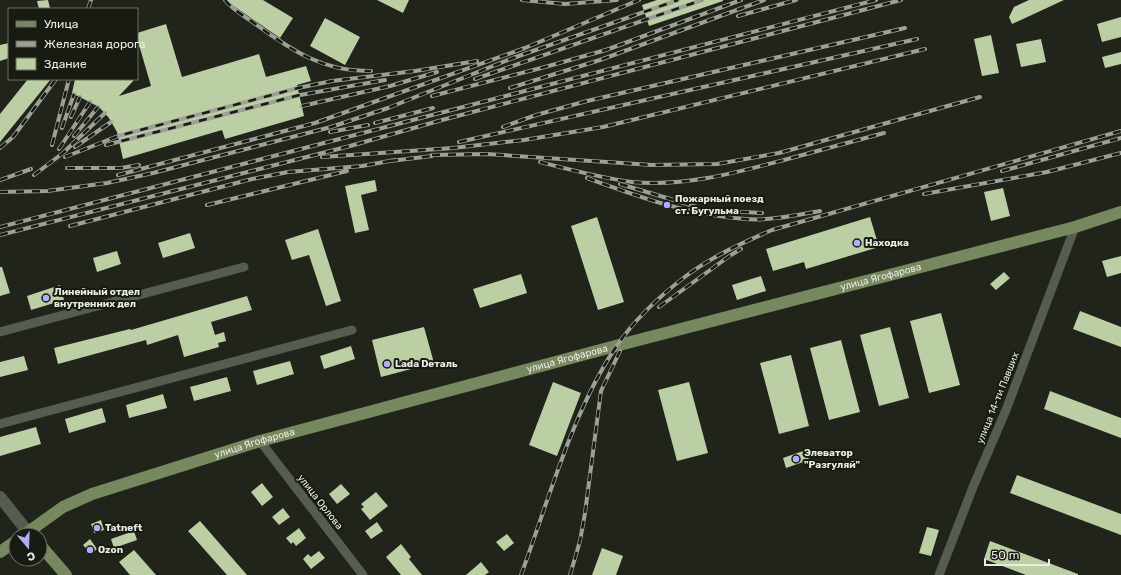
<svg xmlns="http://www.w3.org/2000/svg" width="1121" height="575" viewBox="0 0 1121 575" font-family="Rubik,sans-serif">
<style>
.building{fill:#bccea4}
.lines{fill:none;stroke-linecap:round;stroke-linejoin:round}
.street{stroke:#575c51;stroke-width:9}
.secondary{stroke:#575c51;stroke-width:12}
.primary{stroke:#77885e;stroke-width:12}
.rail-casing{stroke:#9da098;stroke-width:4}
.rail{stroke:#171b11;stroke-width:2.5;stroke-dasharray:8;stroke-linecap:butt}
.poi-dot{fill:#b2adf9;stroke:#171b11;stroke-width:1.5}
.labels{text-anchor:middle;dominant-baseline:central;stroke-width:4;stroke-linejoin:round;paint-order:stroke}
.poi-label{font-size:10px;font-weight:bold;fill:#e9ece5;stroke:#171b11;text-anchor:start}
.street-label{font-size:10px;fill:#e9ece5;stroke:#171b11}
</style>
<rect width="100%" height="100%" fill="#20241a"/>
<path class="building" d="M 48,0 L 50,8 L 39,9 L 37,1 Z
M 225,0 L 263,0 L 293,18 L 280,38 Z
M 377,0 L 409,0 L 403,13 Z
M 657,0 L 723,0 L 723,1 L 649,26 L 642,5 Z
M 1029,0 L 1064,0 L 1012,24 L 1009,17 L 1014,7 Z
M 1121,17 L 1121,37 L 1102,42 L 1097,24 Z
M 325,18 L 360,37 L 345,65 L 310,46 Z
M 166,24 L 182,77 L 259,54 L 266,77 L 306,66 L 311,81 L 297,85 L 304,116 L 225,139 L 222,130 L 123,159 L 117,132 L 109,118 L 99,107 L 72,93 L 75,79 L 135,79 L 119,96 L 151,86 L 137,38 L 137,33 Z
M 991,35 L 999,73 L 982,76 L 974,39 Z
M 1041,39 L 1046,62 L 1021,67 L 1016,44 Z
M 9,43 L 9,58 L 0,61 L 0,45 Z
M 1121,52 L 1121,64 L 1105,68 L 1102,57 Z
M 28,79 L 51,79 L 0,142 L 0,114 Z
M 375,180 L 377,191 L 361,195 L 369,230 L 355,233 L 345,186 Z
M 1003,188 L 1010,216 L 991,221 L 984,192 Z
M 597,217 L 624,302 L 598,310 L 571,226 Z
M 870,217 L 879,247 L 806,269 L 804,262 L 773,271 L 766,249 Z
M 318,229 L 341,301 L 326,306 L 309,255 L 292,260 L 285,240 Z
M 190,233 L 195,248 L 163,258 L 158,243 Z
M 117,251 L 121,264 L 97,272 L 93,258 Z
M 1121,256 L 1121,273 L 1107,277 L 1102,261 Z
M 0,267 L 2,267 L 10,293 L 0,296 Z
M 1004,272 L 1010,278 L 996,290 L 990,284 Z
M 521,274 L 527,293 L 480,308 L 473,289 Z
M 761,276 L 766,291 L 737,300 L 732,285 Z
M 60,285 L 64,300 L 31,310 L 27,296 Z
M 247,296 L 252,310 L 211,322 L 215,335 L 224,332 L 226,341 L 218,343 L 219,347 L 184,357 L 178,335 L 147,345 L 146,340 L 58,364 L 54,348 L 130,329 L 131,330 Z
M 1080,311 L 1121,327 L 1121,347 L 1073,329 Z
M 941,313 L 960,385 L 929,393 L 910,321 Z
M 424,327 L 434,363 L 381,377 L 372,340 Z
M 890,327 L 909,398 L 879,406 L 860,335 Z
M 841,340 L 860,412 L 829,420 L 810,348 Z
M 351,346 L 355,359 L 324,369 L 320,356 Z
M 791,355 L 809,426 L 779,434 L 760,363 Z
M 24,356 L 28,370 L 0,377 L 0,362 Z
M 290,361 L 294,374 L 257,385 L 253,371 Z
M 227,377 L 231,391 L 194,401 L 190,387 Z
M 553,382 L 581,393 L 557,456 L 529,445 Z
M 689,382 L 708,453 L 677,461 L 658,390 Z
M 1050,391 L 1121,418 L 1121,438 L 1044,409 Z
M 163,394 L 167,408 L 129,418 L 126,405 Z
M 102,408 L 106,422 L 69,433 L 65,419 Z
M 36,427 L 41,444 L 0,456 L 0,437 Z
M 806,450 L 809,460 L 786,468 L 783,458 Z
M 1017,475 L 1121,514 L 1121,535 L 1010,493 Z
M 262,483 L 273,497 L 262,506 L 251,492 Z
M 341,484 L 350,494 L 337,504 L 329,494 Z
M 376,492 L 388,506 L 370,520 L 361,509 L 364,507 L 361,504 Z
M 283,508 L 290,517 L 279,525 L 272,517 Z
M 101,520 L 104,530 L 94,533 L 91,524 Z
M 200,521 L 247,575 L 227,575 L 188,531 Z
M 377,522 L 383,531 L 371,539 L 365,531 Z
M 927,527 L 939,530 L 931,556 L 919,553 Z
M 299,528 L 306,538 L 296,546 L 293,542 L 291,544 L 286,538 Z
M 134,531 L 137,540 L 114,548 L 111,539 Z
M 507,534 L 514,543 L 504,551 L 496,542 Z
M 90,539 L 97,549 L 91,554 L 83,545 Z
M 990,541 L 1078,574 L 1078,575 L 1026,575 L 984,559 Z
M 401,544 L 411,557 L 409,559 L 422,575 L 401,575 L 386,557 Z
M 602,548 L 623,556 L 616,575 L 592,575 Z
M 134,550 L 156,575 L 130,575 L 119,562 Z
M 319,551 L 325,558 L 311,569 L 303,559 L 308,554 L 311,557 Z
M 481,562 L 489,572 L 485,575 L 466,575 Z"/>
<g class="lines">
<path class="street" d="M 0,332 L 244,267
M 0,424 L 352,330
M 260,441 L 363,575
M 939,575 L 973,487 L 1006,410 L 1075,227"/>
<path class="secondary" d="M 0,497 L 28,532"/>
<g class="primary">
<path id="s1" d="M 24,535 L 63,507 L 92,494 L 260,441 L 623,344 L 1075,227 L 1121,212"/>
<path d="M 40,545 L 66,575"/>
<path d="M 0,552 L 16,541"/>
</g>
<defs>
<path id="rail" d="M 225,0 C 232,9 244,16 254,23 C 291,50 323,72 371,71
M 522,0 L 565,4 L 617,0
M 88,9 L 91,0
M 738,16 L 796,0
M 475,79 L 702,0
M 510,88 L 600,60 L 764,0
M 432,96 L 545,67 L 606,50 L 741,0
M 302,106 L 390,86 L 437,72
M 71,117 L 80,97
M 375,123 L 433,108
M 503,127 L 536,115 L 587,101 L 905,28
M 62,128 L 74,94
M 330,132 L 368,125
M 74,136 L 98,107
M 459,142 L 917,39
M 52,145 L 69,79
M 106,145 L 300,95 L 385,80
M 75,147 L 111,122
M 0,148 L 13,137 L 56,79
M 59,149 L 90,102
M 432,155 L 487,154 L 652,165 L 717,164 L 779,153 L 980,97
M 65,157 L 118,136 L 298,88 L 332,81 L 415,71 L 477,61
M 322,157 L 453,148 L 524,140 L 603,127 L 925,49
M 390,161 L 432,156
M 540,162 C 571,170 601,178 632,182 C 684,187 735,173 784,160 C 817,151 851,142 884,133
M 67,168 L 121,168 L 139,165
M 1002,171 L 1121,138
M 34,175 L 63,153 L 105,113
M 118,175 L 315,123 L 525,48 L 639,0
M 587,178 C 640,197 688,215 745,219 C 770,221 796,215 820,211
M 0,180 L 31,169
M 620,184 L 697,207
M 0,192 L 47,191 L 107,183 L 153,173 L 331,127 L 388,108 L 513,58 L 678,0
M 924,194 L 1047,172 L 1121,153
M 207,205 L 347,171
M 725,211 L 762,213
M 70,226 L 252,179 L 288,172 L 362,166 L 395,160
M 0,227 L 876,0
M 0,235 L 350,146 L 442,120 L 901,0
M 659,307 L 731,255 L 741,249
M 521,575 C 548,502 573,410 616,347 C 634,320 661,295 686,276 C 713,256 742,243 772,230 L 1121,131
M 570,575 L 580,541 L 585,513 L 601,391 L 620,351"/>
</defs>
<use href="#rail" class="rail-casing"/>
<use href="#rail" class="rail"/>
</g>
<g class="poi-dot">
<circle cx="667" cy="205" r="4"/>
<circle cx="857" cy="243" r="4"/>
<circle cx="46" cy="298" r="4"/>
<circle cx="387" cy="364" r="4"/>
<circle cx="796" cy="459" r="4"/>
<circle cx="97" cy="528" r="4"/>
<circle cx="90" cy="550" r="4"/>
</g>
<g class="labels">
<g class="poi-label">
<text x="675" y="199">Пожарный поезд<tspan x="675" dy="12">ст. Бугульма</tspan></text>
<text x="865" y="243">Находка</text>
<text x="54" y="292">Линейный отдел<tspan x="54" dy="12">внутренних дел</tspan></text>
<text x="395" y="364">Lada Dеталь</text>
<text x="804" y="453">Элеватор<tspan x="804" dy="12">"Разгуляй"</tspan></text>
<text x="105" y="528">Tatneft</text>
<text x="98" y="550">Ozon</text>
</g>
<g class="street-label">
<text stroke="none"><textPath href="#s1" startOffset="898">улица Ягофарова</textPath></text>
<text stroke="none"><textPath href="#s1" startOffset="574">улица Ягофарова</textPath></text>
<text transform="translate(998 398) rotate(-68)">улица 14-ти Павших</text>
<text stroke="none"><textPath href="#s1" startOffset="250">улица Ягофарова</textPath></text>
<text transform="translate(320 502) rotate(52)">улица Орлова</text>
</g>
</g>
<rect x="8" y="8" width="130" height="72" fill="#171b11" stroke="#6b6f66"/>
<rect x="16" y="21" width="20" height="6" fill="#77885e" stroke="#6b6f66"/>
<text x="44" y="28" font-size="12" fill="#e9ece5">Улица</text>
<rect x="16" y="41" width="20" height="6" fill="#9da098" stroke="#6b6f66"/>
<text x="44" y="48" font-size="12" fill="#e9ece5">Железная дорога</text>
<rect x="16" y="58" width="20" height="12" fill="#bccea4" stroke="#6b6f66"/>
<text x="44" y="68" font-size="12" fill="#e9ece5">Здание</text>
<g transform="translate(28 547) rotate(161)"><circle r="19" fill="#171b11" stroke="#6b6f66"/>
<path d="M0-3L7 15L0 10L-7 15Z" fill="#b2adf9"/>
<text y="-6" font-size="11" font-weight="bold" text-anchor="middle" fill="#e9ece5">С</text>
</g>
<path d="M985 559v6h64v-6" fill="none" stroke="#e9ece5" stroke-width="2"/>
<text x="991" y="559" font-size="12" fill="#e9ece5" stroke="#171b11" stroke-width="3" paint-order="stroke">50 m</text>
</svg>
